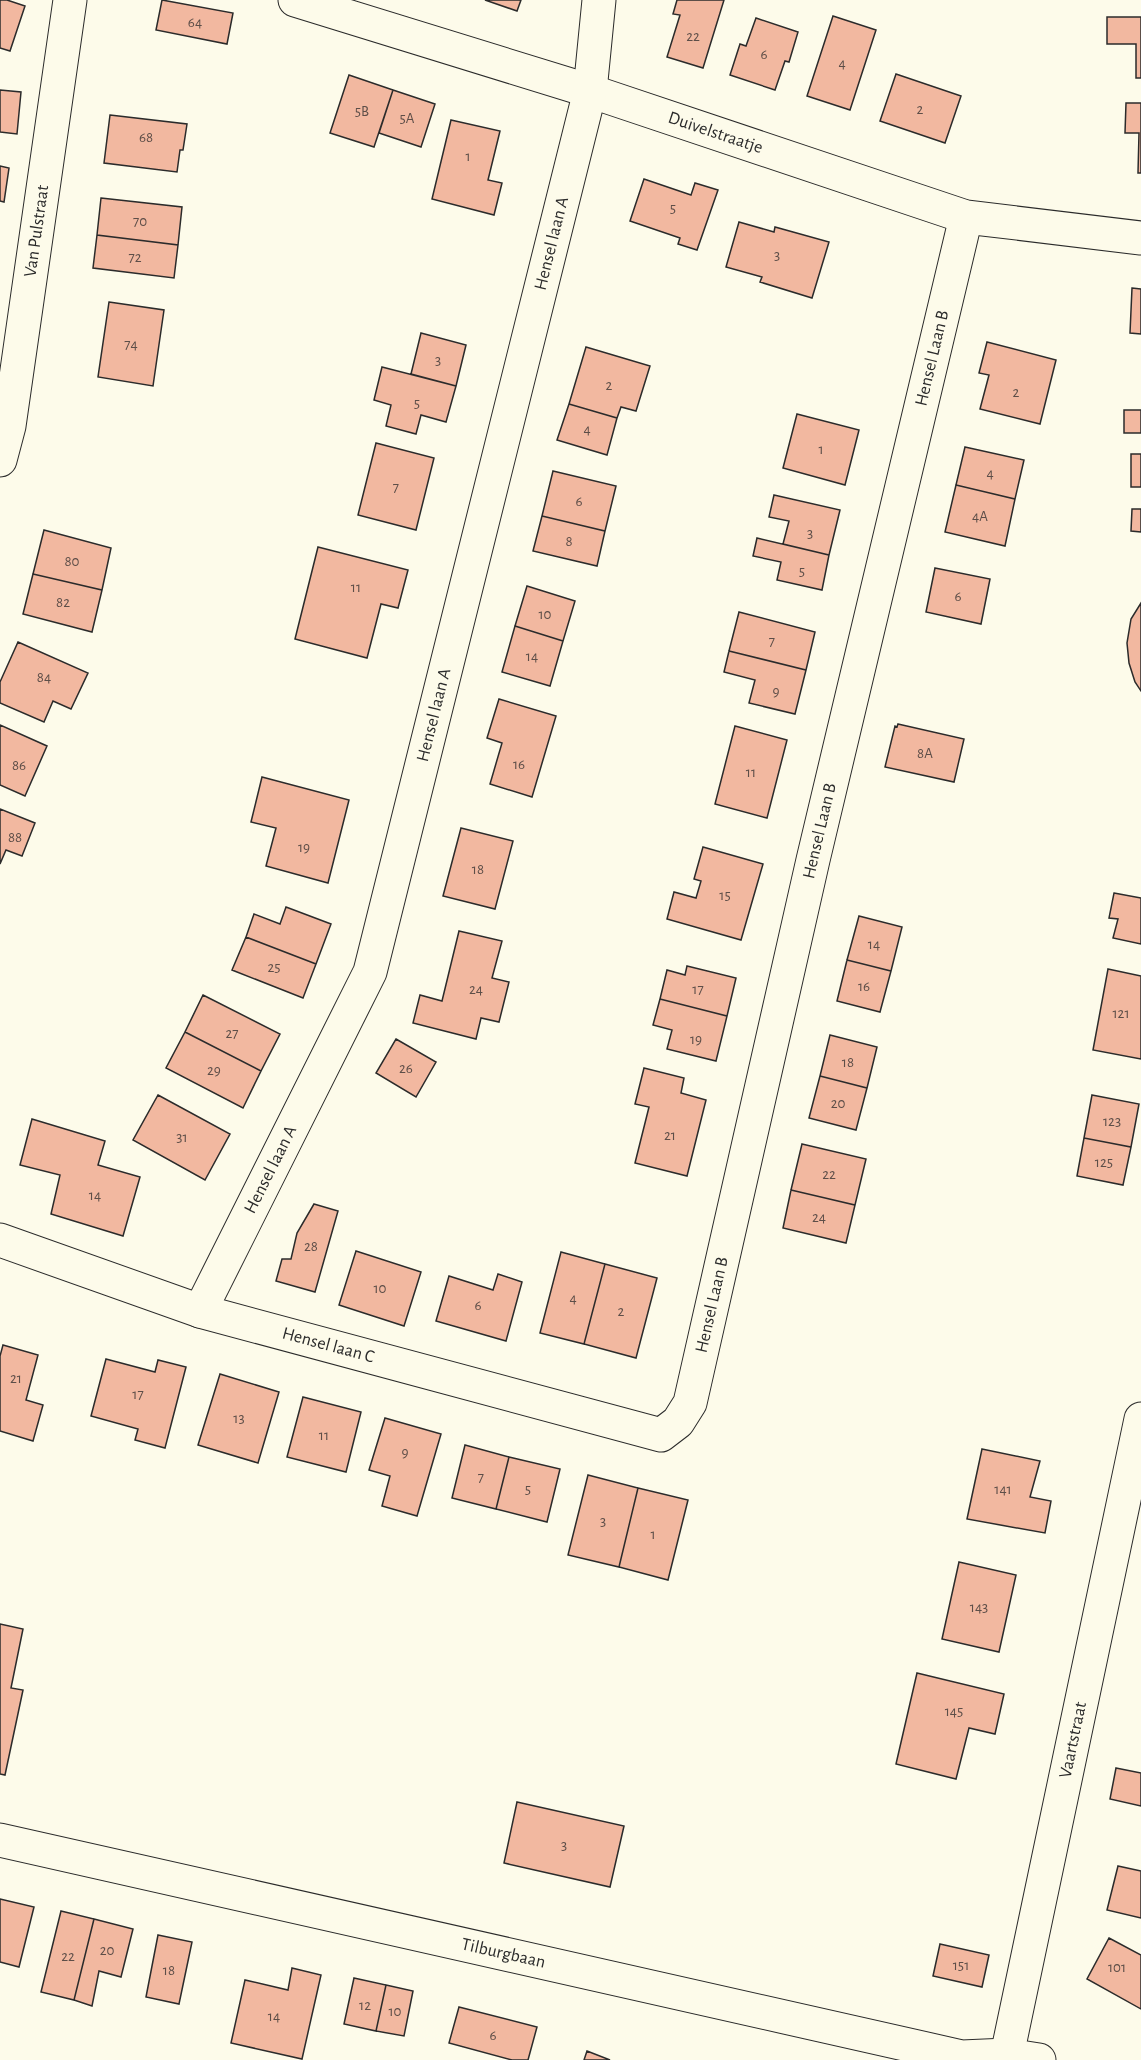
<svg xmlns="http://www.w3.org/2000/svg" width="1141" height="2060" viewBox="0 0 1141 2060" font-family="'Alegreya Sans',sans-serif">
<style>
.building{fill:#f2b8a0;stroke:#2b2b2b;stroke-width:1.5}
.lines{fill:none;stroke-linecap:round;stroke-linejoin:round}
.minor-casing{stroke:#2b2b2b;stroke-width:35}
.major-casing{stroke:#2b2b2b;stroke-width:35}
.minor{stroke:#fdfbea;stroke-width:33}
.major{stroke:#fdfbea;stroke-width:33}
.labels{text-anchor:middle;dominant-baseline:central;stroke-width:4.5;stroke-linejoin:round;paint-order:stroke}
.number-label{font-size:15px;fill:#5d4e48}
.street-label{font-size:18px;fill:#2b2b2b;stroke:#fdfbea}
</style>
<rect width="100%" height="100%" fill="#fdfbea"/>
<path class="building" d="M 0,0 L 7,0 L 25,6 L 10,51 L 0,48 Z
M 162,0 L 233,13 L 227,44 L 156,30 Z
M 485,0 L 521,0 L 517,11 Z
M 677,0 L 724,0 L 703,68 L 667,57 L 680,15 L 673,14 Z
M 833,16 L 876,30 L 850,110 L 807,96 Z
M 1107,17 L 1141,17 L 1141,78 L 1136,78 L 1136,44 L 1107,44 Z
M 756,18 L 798,32 L 789,62 L 785,61 L 775,90 L 730,75 L 740,44 L 746,46 Z
M 896,74 L 961,96 L 945,143 L 880,121 Z
M 349,75 L 393,90 L 374,147 L 330,133 Z
M 0,90 L 21,92 L 17,134 L 0,132 Z
M 393,90 L 435,104 L 421,147 L 379,133 Z
M 1126,103 L 1141,103 L 1141,173 L 1138,173 L 1139,133 L 1125,133 Z
M 110,115 L 187,124 L 183,150 L 180,150 L 177,172 L 104,163 Z
M 451,120 L 500,131 L 488,180 L 502,183 L 494,215 L 432,199 Z
M 0,166 L 9,168 L 4,202 L 0,201 Z
M 644,179 L 691,195 L 695,183 L 718,190 L 697,250 L 678,244 L 680,238 L 630,221 Z
M 101,198 L 182,207 L 178,245 L 97,235 Z
M 739,222 L 774,232 L 775,227 L 829,242 L 812,298 L 760,282 L 762,277 L 726,267 Z
M 97,235 L 178,245 L 174,278 L 93,268 Z
M 1132,288 L 1141,289 L 1141,334 L 1130,333 Z
M 109,302 L 164,310 L 153,386 L 98,377 Z
M 421,333 L 466,345 L 456,386 L 411,374 Z
M 987,342 L 1056,360 L 1040,424 L 980,409 L 989,375 L 979,373 Z
M 586,347 L 650,366 L 636,411 L 621,407 L 617,418 L 569,404 Z
M 382,367 L 456,386 L 446,422 L 421,415 L 416,434 L 386,426 L 391,405 L 374,400 Z
M 569,404 L 617,418 L 607,455 L 557,440 Z
M 1124,410 L 1141,410 L 1141,433 L 1124,433 Z
M 797,414 L 859,430 L 845,485 L 783,468 Z
M 376,443 L 434,458 L 416,530 L 358,515 Z
M 965,447 L 1024,460 L 1015,499 L 956,485 Z
M 1131,454 L 1141,454 L 1141,487 L 1131,487 Z
M 553,471 L 616,486 L 605,531 L 542,516 Z
M 956,485 L 1015,499 L 1005,546 L 945,532 Z
M 774,495 L 840,510 L 829,555 L 783,544 L 789,521 L 769,517 Z
M 1132,509 L 1141,509 L 1141,532 L 1131,531 Z
M 542,516 L 605,531 L 597,566 L 533,551 Z
M 44,530 L 111,548 L 102,590 L 33,574 Z
M 757,538 L 829,555 L 822,590 L 777,580 L 781,562 L 753,556 Z
M 318,547 L 408,570 L 398,608 L 381,604 L 367,658 L 295,639 Z
M 935,568 L 990,579 L 981,624 L 926,612 Z
M 33,574 L 102,590 L 92,632 L 23,614 Z
M 527,586 L 575,601 L 563,641 L 515,626 Z
M 1141,603 L 1141,691 L 1135,682 L 1129,663 L 1127,643 L 1131,619 Z
M 739,612 L 815,632 L 806,670 L 729,651 Z
M 515,626 L 563,641 L 550,686 L 502,672 Z
M 18,642 L 88,673 L 71,709 L 53,701 L 44,722 L 0,703 L 0,682 Z
M 729,651 L 806,670 L 795,714 L 749,703 L 755,680 L 724,672 Z
M 499,699 L 556,716 L 532,797 L 490,784 L 502,743 L 487,738 Z
M 898,724 L 964,739 L 954,782 L 885,767 L 895,726 L 897,727 Z
M 0,725 L 47,746 L 25,796 L 0,785 Z
M 735,726 L 787,740 L 767,818 L 715,804 Z
M 262,777 L 349,800 L 328,883 L 266,866 L 276,828 L 251,822 Z
M 0,809 L 35,823 L 22,856 L 6,850 L 0,864 Z
M 461,828 L 513,841 L 495,909 L 443,896 Z
M 703,847 L 763,864 L 741,940 L 667,919 L 674,892 L 696,898 L 701,881 L 694,879 Z
M 1114,893 L 1141,898 L 1141,944 L 1113,938 L 1118,919 L 1109,918 Z
M 286,907 L 331,924 L 316,964 L 246,937 L 254,914 L 280,924 Z
M 859,916 L 902,927 L 891,971 L 847,960 Z
M 459,931 L 502,941 L 492,978 L 509,982 L 499,1022 L 481,1018 L 476,1039 L 413,1023 L 420,995 L 442,1001 Z
M 246,937 L 316,964 L 303,998 L 232,970 Z
M 847,960 L 891,971 L 880,1012 L 837,1001 Z
M 687,966 L 736,978 L 727,1016 L 660,999 L 667,970 L 685,975 Z
M 1108,969 L 1141,976 L 1141,1059 L 1093,1050 Z
M 203,995 L 280,1034 L 261,1071 L 185,1032 Z
M 660,999 L 727,1016 L 716,1061 L 667,1049 L 672,1030 L 653,1025 Z
M 185,1032 L 261,1071 L 243,1108 L 166,1068 Z
M 830,1035 L 877,1047 L 867,1088 L 820,1076 Z
M 396,1039 L 436,1062 L 416,1097 L 376,1073 Z
M 644,1068 L 684,1078 L 681,1093 L 706,1100 L 687,1176 L 635,1163 L 649,1107 L 635,1104 Z
M 820,1076 L 867,1088 L 856,1130 L 809,1118 Z
M 158,1095 L 230,1134 L 205,1180 L 133,1140 Z
M 1092,1095 L 1139,1104 L 1131,1147 L 1084,1138 Z
M 32,1119 L 105,1141 L 98,1165 L 140,1177 L 123,1236 L 51,1214 L 60,1175 L 20,1165 Z
M 1084,1138 L 1131,1147 L 1123,1185 L 1077,1176 Z
M 802,1144 L 866,1159 L 855,1205 L 791,1190 Z
M 791,1190 L 855,1205 L 846,1243 L 783,1228 Z
M 314,1204 L 338,1211 L 315,1292 L 276,1281 L 282,1259 L 291,1259 L 297,1233 Z
M 356,1251 L 421,1272 L 404,1326 L 339,1305 Z
M 561,1252 L 605,1264 L 584,1344 L 540,1333 Z
M 605,1264 L 657,1278 L 636,1358 L 584,1344 Z
M 498,1274 L 522,1282 L 506,1341 L 436,1321 L 449,1276 L 493,1290 Z
M 3,1345 L 38,1355 L 26,1400 L 43,1405 L 33,1441 L 0,1431 L 0,1356 Z
M 106,1359 L 155,1372 L 158,1360 L 186,1367 L 165,1448 L 135,1440 L 138,1429 L 91,1416 Z
M 220,1374 L 279,1392 L 258,1463 L 198,1445 Z
M 303,1397 L 361,1412 L 346,1472 L 287,1457 Z
M 385,1418 L 441,1434 L 417,1516 L 382,1506 L 390,1476 L 369,1470 Z
M 465,1445 L 509,1457 L 496,1509 L 452,1498 Z
M 982,1449 L 1040,1461 L 1030,1497 L 1051,1501 L 1045,1533 L 967,1519 Z
M 509,1457 L 560,1469 L 547,1522 L 496,1509 Z
M 588,1475 L 638,1488 L 619,1567 L 568,1555 Z
M 638,1488 L 688,1500 L 668,1580 L 619,1567 Z
M 959,1562 L 1016,1575 L 999,1652 L 942,1639 Z
M 0,1624 L 23,1629 L 11,1688 L 23,1690 L 5,1775 L 0,1774 Z
M 917,1673 L 1004,1694 L 995,1734 L 969,1728 L 956,1779 L 896,1764 Z
M 1116,1768 L 1141,1773 L 1141,1806 L 1110,1799 Z
M 517,1802 L 624,1826 L 610,1887 L 504,1863 Z
M 1118,1866 L 1141,1871 L 1141,1918 L 1107,1910 Z
M 0,1899 L 34,1907 L 19,1967 L 0,1962 Z
M 61,1911 L 94,1919 L 74,2000 L 41,1992 Z
M 94,1919 L 133,1929 L 121,1977 L 99,1971 L 92,2006 L 74,2000 Z
M 158,1935 L 192,1942 L 179,2004 L 146,1997 Z
M 1109,1938 L 1141,1955 L 1141,2009 L 1087,1979 Z
M 940,1944 L 989,1955 L 982,1987 L 933,1976 Z
M 292,1968 L 321,1975 L 302,2059 L 231,2043 L 245,1980 L 288,1990 Z
M 354,1978 L 386,1985 L 376,2031 L 344,2024 Z
M 386,1985 L 413,1991 L 404,2036 L 376,2031 Z
M 459,2007 L 537,2027 L 528,2060 L 512,2060 L 449,2043 Z
M 587,2051 L 610,2060 L 584,2060 Z"/>
<g class="lines">
<defs>
<g id="minor">
<path id="s1" d="M 295,0 L 590,91 L 966,217 L 1141,238"/>
<path id="s2" d="M 0,460 L 9,426 L 70,0"/>
<path id="s3" d="M 0,1240 L 200,1311 L 661,1435 L 678,1422 L 690,1403 L 813,860 L 966,217"/>
<path id="s4" d="M 200,1311 L 370,972 L 590,91 L 599,0"/>
<path id="s5" d="M 0,1840 L 962,2057 L 1007,2055 L 1039,2060"/>
</g>
<g id="major">
<path id="s6" d="M 1006,2060 L 1141,1419"/>
</g>
</defs>
<use href="#minor" class="minor-casing"/>
<use href="#major" class="major-casing"/>
<use href="#minor" class="minor"/>
<use href="#major" class="major"/>
</g>
<g class="labels">
<g class="number-label">
<text x="195" y="22">64</text>
<text x="693" y="36">22</text>
<text x="764" y="54">6</text>
<text x="842" y="63">4</text>
<text x="920" y="109">2</text>
<text x="362" y="111">5B</text>
<text x="407" y="118">5A</text>
<text x="146" y="137">68</text>
<text x="468" y="156">1</text>
<text x="673" y="208">5</text>
<text x="140" y="221">70</text>
<text x="777" y="255">3</text>
<text x="135" y="257">72</text>
<text x="131" y="344">74</text>
<text x="438" y="360">3</text>
<text x="609" y="385">2</text>
<text x="1016" y="392">2</text>
<text x="417" y="403">5</text>
<text x="587" y="429">4</text>
<text x="821" y="449">1</text>
<text x="990" y="473">4</text>
<text x="396" y="487">7</text>
<text x="579" y="501">6</text>
<text x="980" y="516">4A</text>
<text x="810" y="533">3</text>
<text x="569" y="541">8</text>
<text x="72" y="561">80</text>
<text x="802" y="571">5</text>
<text x="356" y="587">11</text>
<text x="958" y="596">6</text>
<text x="63" y="602">82</text>
<text x="545" y="614">10</text>
<text x="772" y="641">7</text>
<text x="532" y="656">14</text>
<text x="44" y="677">84</text>
<text x="776" y="691">9</text>
<text x="925" y="753">8A</text>
<text x="519" y="764">16</text>
<text x="19" y="765">86</text>
<text x="751" y="772">11</text>
<text x="15" y="837">88</text>
<text x="304" y="847">19</text>
<text x="478" y="869">18</text>
<text x="725" y="895">15</text>
<text x="874" y="944">14</text>
<text x="274" y="967">25</text>
<text x="864" y="986">16</text>
<text x="476" y="989">24</text>
<text x="698" y="989">17</text>
<text x="1121" y="1013">121</text>
<text x="232" y="1033">27</text>
<text x="696" y="1039">19</text>
<text x="848" y="1062">18</text>
<text x="406" y="1068">26</text>
<text x="214" y="1070">29</text>
<text x="838" y="1103">20</text>
<text x="1112" y="1121">123</text>
<text x="670" y="1135">21</text>
<text x="182" y="1137">31</text>
<text x="1104" y="1162">125</text>
<text x="829" y="1174">22</text>
<text x="95" y="1195">14</text>
<text x="819" y="1217">24</text>
<text x="311" y="1246">28</text>
<text x="380" y="1288">10</text>
<text x="573" y="1298">4</text>
<text x="478" y="1305">6</text>
<text x="621" y="1311">2</text>
<text x="16" y="1378">21</text>
<text x="138" y="1394">17</text>
<text x="239" y="1418">13</text>
<text x="324" y="1435">11</text>
<text x="405" y="1452">9</text>
<text x="481" y="1477">7</text>
<text x="528" y="1489">5</text>
<text x="1003" y="1489">141</text>
<text x="603" y="1521">3</text>
<text x="653" y="1534">1</text>
<text x="979" y="1607">143</text>
<text x="954" y="1711">145</text>
<text x="564" y="1845">3</text>
<text x="107" y="1950">20</text>
<text x="68" y="1956">22</text>
<text x="961" y="1965">151</text>
<text x="1117" y="1967">101</text>
<text x="169" y="1970">18</text>
<text x="365" y="2005">12</text>
<text x="395" y="2011">10</text>
<text x="274" y="2016">14</text>
<text x="493" y="2035">6</text>
</g>
<g class="street-label">
<text stroke="none"><textPath href="#s1" startOffset="441">Duivelstraatje</textPath></text>
<text stroke="none"><textPath href="#s2" startOffset="232">Van Pulstraat</textPath></text>
<text stroke="none"><textPath href="#s4" startOffset="1130">Hensel laan A</textPath></text>
<text stroke="none"><textPath href="#s3" startOffset="1806">Hensel Laan B</textPath></text>
<text stroke="none"><textPath href="#s4" startOffset="644">Hensel laan A</textPath></text>
<text stroke="none"><textPath href="#s3" startOffset="1320">Hensel Laan B</textPath></text>
<text stroke="none"><textPath href="#s4" startOffset="158">Hensel laan A</textPath></text>
<text stroke="none"><textPath href="#s3" startOffset="834">Hensel Laan B</textPath></text>
<text stroke="none"><textPath href="#s3" startOffset="345">Hensel laan C</textPath></text>
<text stroke="none"><textPath href="#s6" startOffset="327">Vaartstraat</textPath></text>
<text stroke="none"><textPath href="#s5" startOffset="516">Tilburgbaan</textPath></text>
</g>
</g>
</svg>
